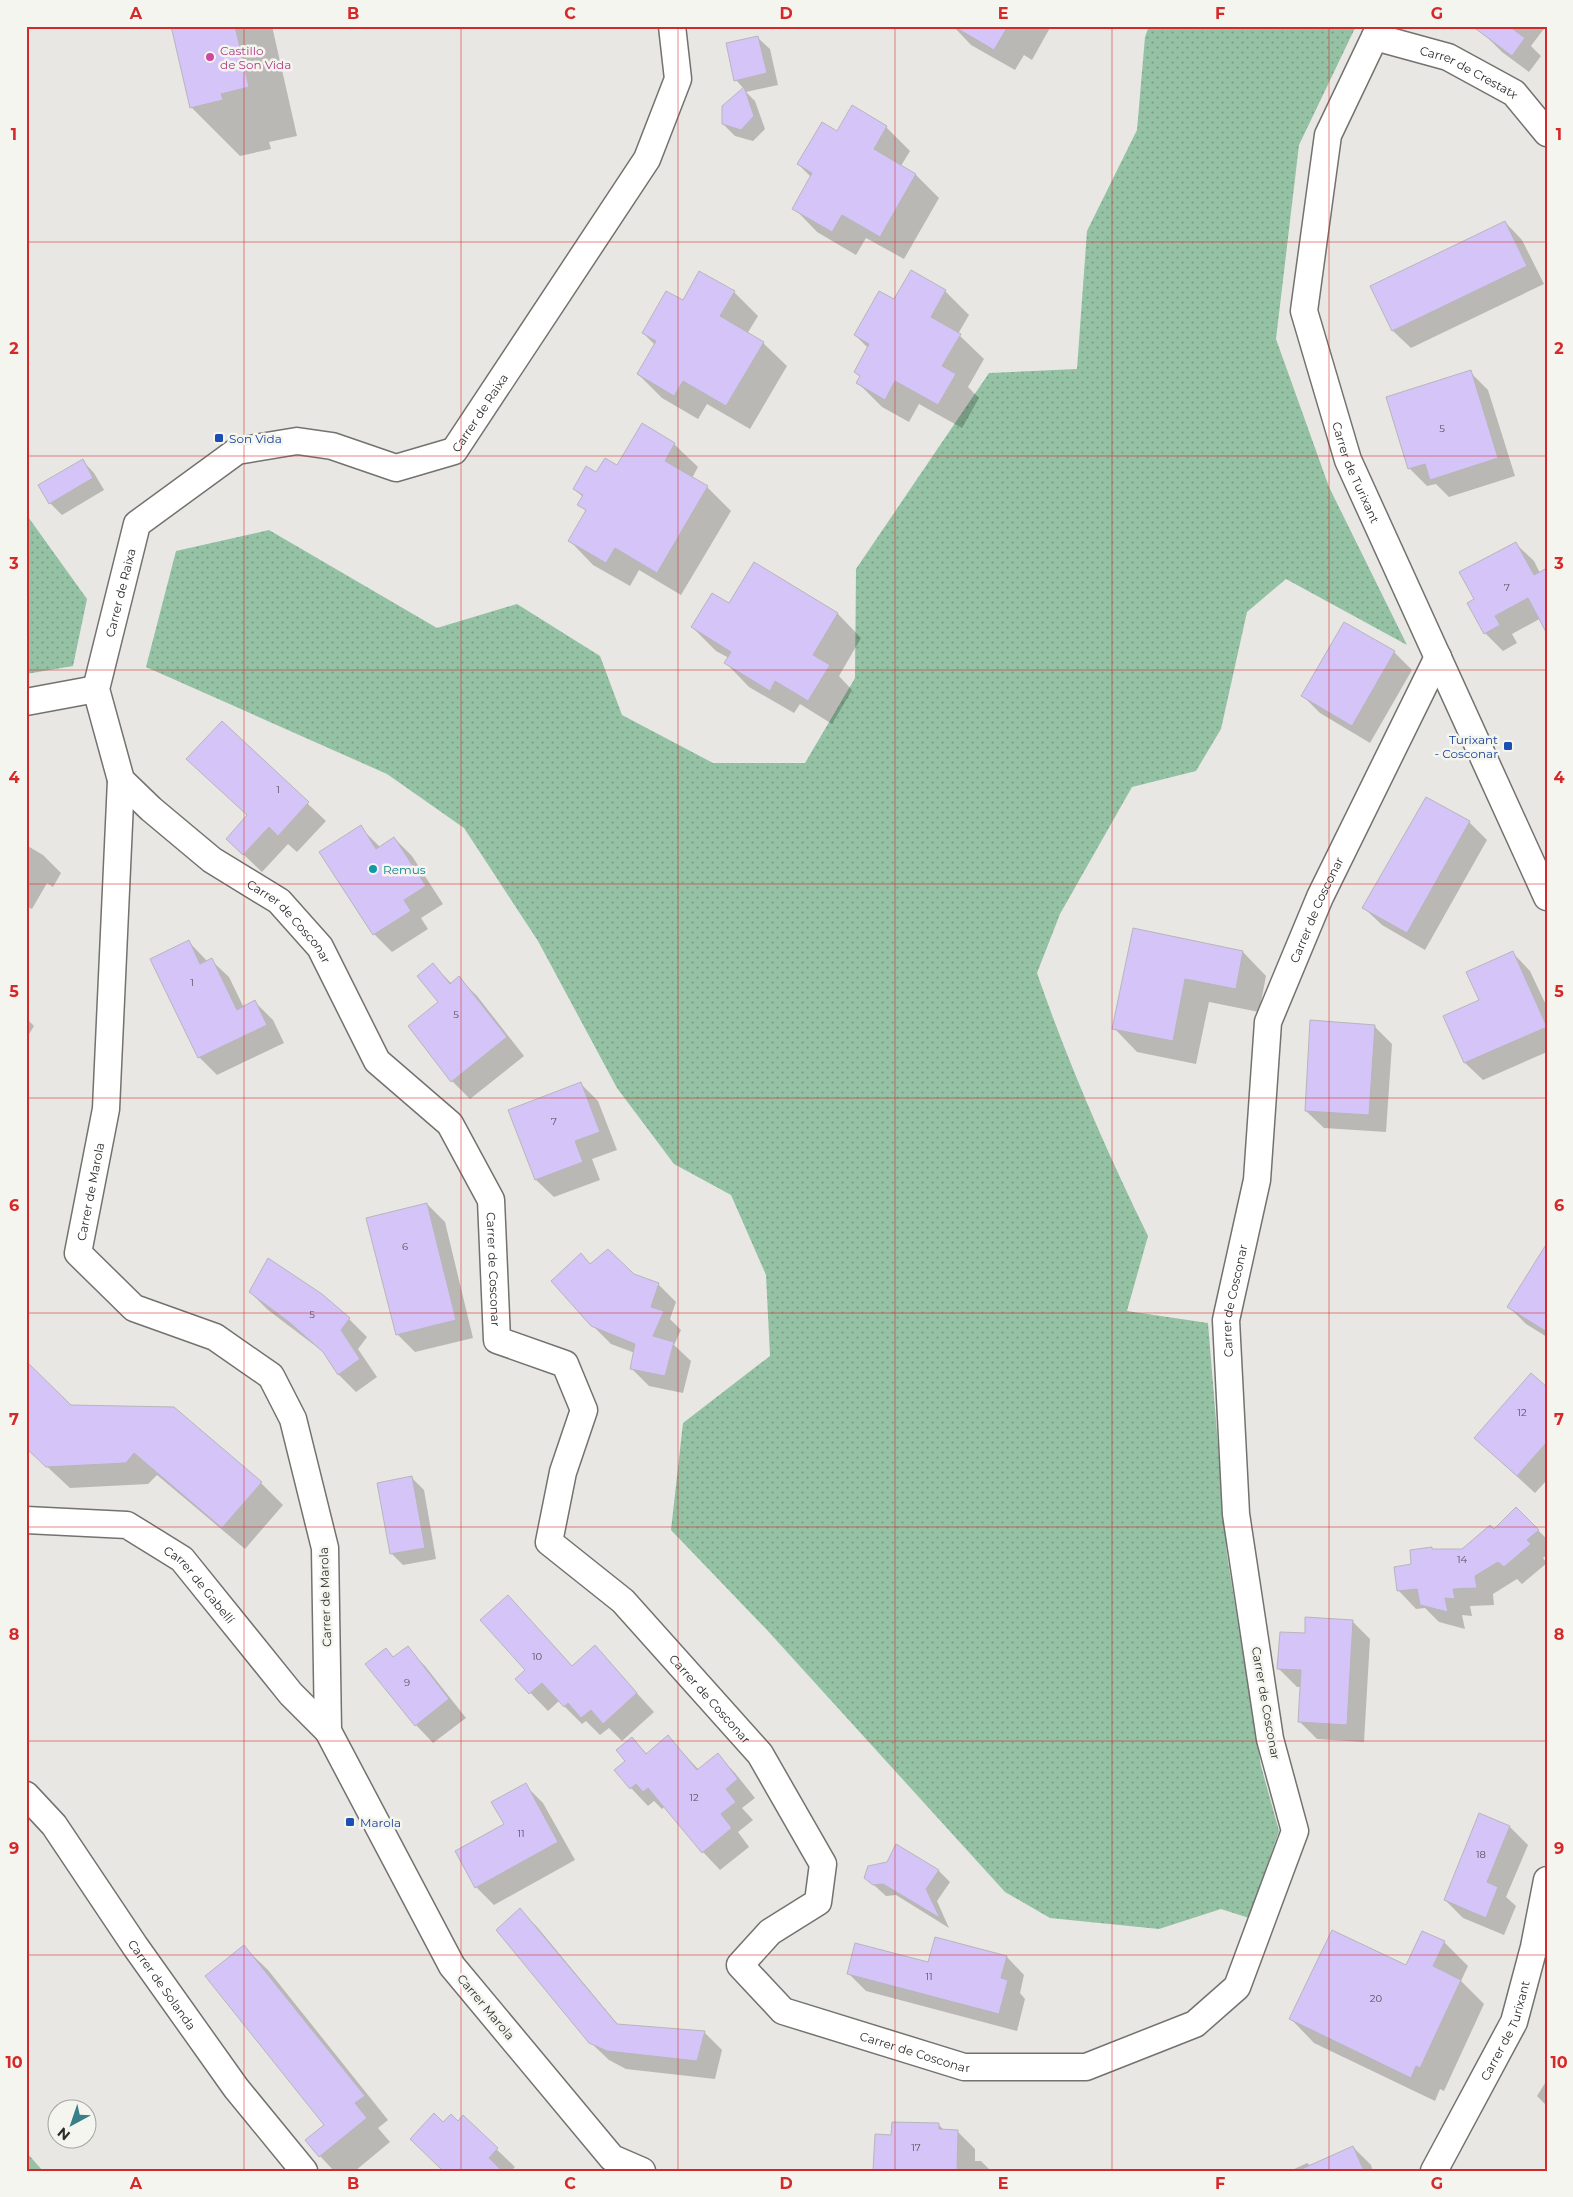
<svg xmlns="http://www.w3.org/2000/svg" width="1573" height="2197" viewBox="0 0 1573 2197" font-family="Montserrat,sans-serif">
<style>
.grass{fill:url(#grass-dots)}
.forest{fill:url(#forest-firs)}
.shadow{fill:#0003}
.building{fill:#d5c4f7;stroke:#b7b6ba}
.lines{fill:none;stroke-linecap:round;stroke-linejoin:round}
.minor-casing{stroke:#73726e;stroke-width:29}
.minor{stroke:#fff;stroke-width:26}
.grid{fill:none;stroke:#d62828;stroke-width:1;stroke-opacity:0.55}
.hotel-dot{fill:#d1479c;stroke:#f5f5f0;stroke-width:2}
.transit-dot{fill:#1a4fb4;stroke:#f5f5f0;stroke-width:2}
.culture-dot{fill:#0f9aa8;stroke:#f5f5f0;stroke-width:2}
.labels{text-anchor:middle;dominant-baseline:central;stroke-width:5;stroke-linejoin:round;paint-order:stroke}
.number-label{font-size:10px;fill:#56525d}
.hotel-label{font-size:12px;fill:#b23c85;stroke:#f5f5f0;text-anchor:start}
.street-label{font-size:12px;fill:#2c2c2a;stroke:#f5f5f0}
.transit-label{font-size:12px;fill:#164399;stroke:#f5f5f0;text-anchor:start}
.culture-label{font-size:12px;fill:#0d838f;stroke:#f5f5f0;text-anchor:start}
.neatline{fill:none;stroke:#d62828;stroke-width:2}
.grid-label{font-size:16px;text-anchor:middle;font-weight:bold;fill:#d62828}
</style>
<defs>
<pattern id="grass-dots" width="8" height="8" patternUnits="userSpaceOnUse" patternTransform="scale(1.25)"><rect width="8" height="8" fill="#95c2a4"/><path d="M2 2h.1M6 6h.1" fill="none" stroke="#7a9e86" stroke-width="1.8" stroke-linecap="round"/></pattern>
<pattern id="forest-firs" width="22" height="20" patternUnits="userSpaceOnUse" patternTransform="scale(1.25)"><rect width="22" height="20" fill="#95c2a4"/><path d="M5 1l3.5 6h-7zM16 11l3.5 6h-7z" fill="#7a9e86"/></pattern>
</defs>
<rect width="100%" height="100%" fill="#e8e7e3"/>
<path class="grass" d="M 1149,26 L 1356,26 L 1299,145 L 1276,339 L 1329,487 L 1407,645 L 1286,579 L 1247,612 L 1221,729 L 1196,771 L 1132,787 L 1060,914 L 1037,973 C 1068,1063 1106,1150 1148,1236 L 1127,1311 L 1208,1323 L 1227,1555 L 1261,1766 L 1279,1831 L 1249,1918 L 1221,1909 L 1159,1929 L 1050,1918 L 1005,1892 L 767,1630 L 671,1530 L 683,1423 L 770,1356 L 766,1275 L 731,1195 L 674,1164 L 617,1088 L 538,941 L 464,828 L 387,774 L 146,667 L 176,551 L 269,530 L 437,628 L 517,604 L 600,656 L 622,715 L 713,763 L 805,763 L 855,678 L 856,569 L 989,373 L 1077,369 L 1087,231 L 1137,130 L 1145,37 Z
M 26,514 L 87,599 L 73,666 L 26,674 Z"/>
<path class="forest" d="M 26,2152 L 43,2171 L 26,2171 Z"/>
<path class="shadow" d="M 173,26 L 272,26 L 297,136 L 269,142 L 271,149 L 240,156 L 191,107 Z
M 953,26 L 1051,26 L 1032,60 L 1024,55 L 1015,70 L 971,45 Z
M 1491,26 L 1546,26 L 1531,46 L 1541,56 L 1529,72 L 1502,52 L 1485,35 Z
M 758,38 L 770,49 L 778,85 L 746,92 L 755,101 L 765,129 L 753,141 L 735,136 L 723,124 L 744,89 L 736,80 Z
M 886,127 L 910,151 L 901,166 L 916,175 L 939,198 L 904,259 L 866,238 L 856,255 L 817,232 L 794,208 L 812,178 L 798,164 L 837,132 Z
M 1505,222 L 1522,240 L 1544,284 L 1411,348 L 1393,331 L 1371,286 Z
M 945,291 L 969,315 L 958,334 L 984,359 L 968,387 L 979,398 L 962,428 L 919,404 L 909,422 L 882,407 L 858,383 L 861,378 L 855,372 L 868,348 L 855,335 L 894,301 Z
M 734,292 L 758,316 L 747,334 L 763,343 L 787,366 L 750,429 L 707,404 L 698,419 L 662,398 L 638,374 L 655,345 L 643,333 L 683,302 Z
M 1470,372 L 1488,390 L 1515,476 L 1449,497 L 1436,484 L 1427,486 L 1410,469 L 1387,398 Z
M 674,444 L 698,467 L 692,478 L 707,487 L 731,511 L 681,595 L 639,570 L 630,586 L 593,565 L 570,541 L 587,512 L 579,504 L 583,497 L 574,489 L 597,474 Z
M 83,461 L 94,473 L 104,490 L 62,515 L 50,503 Z
M 1516,544 L 1534,561 L 1540,573 L 1543,617 L 1512,634 L 1517,643 L 1503,651 L 1485,633 L 1476,600 Z
M 754,564 L 838,614 L 861,638 L 839,676 L 852,690 L 832,724 L 800,704 L 794,713 L 749,687 L 726,663 L 729,658 L 716,651 L 692,627 L 730,605 Z
M 1344,623 L 1394,652 L 1412,670 L 1370,743 L 1320,713 L 1302,695 Z
M 222,723 L 326,821 L 297,852 L 288,844 L 262,872 L 227,839 L 248,816 Z
M 1426,798 L 1469,822 L 1487,840 L 1425,950 L 1382,925 L 1364,908 Z
M 360,827 L 380,847 L 394,838 L 412,856 L 443,904 L 421,918 L 428,929 L 392,952 L 374,934 Z
M 26,845 L 43,855 L 61,873 L 53,887 L 47,883 L 32,909 L 26,906 Z
M 1134,929 L 1243,952 L 1266,976 L 1259,1012 L 1209,1002 L 1196,1064 L 1137,1052 L 1114,1028 Z
M 189,942 L 207,961 L 211,960 L 229,977 L 244,1008 L 255,1002 L 273,1020 L 284,1043 L 217,1075 L 199,1057 Z
M 1513,953 L 1530,971 L 1547,1007 L 1547,1052 L 1483,1080 L 1465,1063 L 1481,1001 Z
M 433,965 L 452,984 L 459,978 L 477,996 L 524,1056 L 470,1099 L 452,1081 Z
M 26,1018 L 34,1026 L 26,1039 Z
M 1374,1026 L 1392,1044 L 1386,1132 L 1324,1128 L 1306,1111 Z
M 580,1083 L 598,1101 L 617,1150 L 592,1159 L 600,1180 L 554,1197 L 536,1180 Z
M 427,1204 L 445,1222 L 473,1338 L 415,1352 L 397,1334 Z
M 1547,1245 L 1547,1337 L 1526,1324 L 1508,1306 Z
M 590,1265 L 633,1275 L 658,1284 L 676,1302 L 670,1319 L 681,1330 L 674,1345 L 691,1361 L 683,1393 L 649,1386 L 631,1368 L 635,1353 L 611,1344 L 592,1325 Z
M 250,1292 L 349,1319 L 367,1337 L 358,1349 L 377,1377 L 356,1392 L 339,1375 L 326,1354 L 268,1310 Z
M 1547,1388 L 1547,1480 L 1535,1493 L 1475,1438 Z
M 70,1406 L 261,1483 L 283,1505 L 245,1549 L 157,1475 L 148,1484 L 70,1488 L 26,1447 Z
M 412,1478 L 424,1490 L 436,1559 L 403,1565 L 391,1553 Z
M 1516,1509 L 1547,1539 L 1547,1555 L 1543,1558 L 1547,1563 L 1522,1584 L 1517,1579 L 1493,1594 L 1494,1605 L 1470,1606 L 1472,1616 L 1462,1615 L 1465,1629 L 1439,1622 L 1425,1608 L 1416,1609 L 1399,1591 L 1412,1565 L 1433,1550 L 1462,1550 L 1494,1531 Z
M 508,1596 L 573,1667 L 595,1647 L 654,1712 L 622,1741 L 609,1728 L 600,1735 L 586,1721 L 582,1724 L 559,1701 L 548,1711 L 517,1679 L 527,1671 Z
M 1352,1621 L 1370,1639 L 1364,1742 L 1317,1739 L 1299,1721 L 1301,1687 L 1297,1687 L 1279,1669 L 1306,1635 Z
M 407,1648 L 425,1666 L 466,1718 L 433,1743 L 416,1725 L 386,1650 L 394,1658 Z
M 668,1737 L 699,1770 L 718,1755 L 735,1773 L 755,1798 L 742,1808 L 753,1820 L 738,1832 L 749,1847 L 720,1870 L 703,1852 L 665,1806 L 662,1809 L 654,1801 L 648,1806 L 631,1788 L 627,1762 L 632,1739 L 647,1754 Z
M 525,1785 L 543,1803 L 575,1860 L 494,1905 L 476,1887 Z
M 1479,1815 L 1510,1827 L 1528,1845 L 1506,1897 L 1516,1906 L 1504,1935 L 1463,1918 L 1445,1900 Z
M 939,1871 L 950,1882 L 937,1901 L 949,1928 L 896,1895 L 886,1896 L 865,1877 Z
M 520,1910 L 538,1928 L 619,2026 L 704,2032 L 722,2050 L 715,2079 L 626,2069 L 609,2060 L 590,2042 Z
M 1444,1942 L 1468,1966 L 1461,1981 L 1484,2004 L 1444,2091 L 1440,2089 L 1435,2101 L 1314,2043 L 1291,2019 L 1406,1967 Z
M 244,1947 L 268,1970 L 388,2120 L 378,2128 L 390,2142 L 355,2171 L 334,2171 L 320,2156 L 326,2125 Z
M 1007,1957 L 1024,1975 L 1020,1993 L 1025,1999 L 1017,2031 L 866,1991 L 848,1973 Z
M 1547,2080 L 1547,2106 L 1537,2096 Z
M 463,2117 L 515,2167 L 511,2171 L 444,2171 L 443,2124 L 458,2122 Z
M 938,2124 L 945,2131 L 957,2131 L 975,2149 L 975,2161 L 981,2161 L 991,2171 L 875,2171 L 893,2136 Z
M 1353,2147 L 1371,2165 L 1373,2171 L 1290,2171 L 1307,2163 L 1311,2166 Z"/>
<path class="building" d="M 171,26 L 235,26 L 249,87 L 221,94 L 223,100 L 190,108 Z
M 953,26 L 1008,26 L 994,50 Z
M 1472,26 L 1509,26 L 1525,38 L 1512,56 Z
M 758,36 L 767,73 L 734,81 L 726,43 Z
M 744,87 L 754,116 L 741,130 L 722,124 L 722,106 Z
M 852,105 L 887,126 L 874,149 L 916,174 L 880,237 L 842,215 L 832,232 L 792,209 L 812,173 L 797,164 L 822,122 L 837,131 Z
M 1505,221 L 1527,266 L 1392,331 L 1370,286 Z
M 911,270 L 946,290 L 931,317 L 961,334 L 942,366 L 956,374 L 938,405 L 895,381 L 885,400 L 856,383 L 860,376 L 854,372 L 869,344 L 854,335 L 879,291 L 894,299 Z
M 699,271 L 735,291 L 720,316 L 764,342 L 726,406 L 683,381 L 674,396 L 637,374 L 656,341 L 642,333 L 666,291 L 683,300 Z
M 1471,370 L 1498,458 L 1430,480 L 1425,464 L 1408,469 L 1386,397 Z
M 642,423 L 675,443 L 665,461 L 708,486 L 657,573 L 615,548 L 606,563 L 568,541 L 586,510 L 577,505 L 583,495 L 573,489 L 586,466 L 596,472 L 605,458 L 617,465 Z
M 83,459 L 93,478 L 49,504 L 38,485 Z
M 1516,542 L 1534,575 L 1547,568 L 1547,634 L 1528,598 L 1495,616 L 1500,625 L 1484,634 L 1467,603 L 1474,599 L 1459,572 Z
M 754,562 L 838,613 L 813,655 L 830,665 L 808,701 L 775,681 L 770,691 L 724,663 L 731,652 L 691,627 L 712,593 L 729,603 Z
M 1344,622 L 1395,651 L 1352,726 L 1301,696 Z
M 222,721 L 309,802 L 278,836 L 269,827 L 243,855 L 226,839 L 247,815 L 186,759 Z
M 1426,797 L 1470,821 L 1407,933 L 1362,908 Z
M 361,825 L 376,849 L 394,837 L 426,886 L 404,900 L 411,911 L 373,935 L 319,852 Z
M 1133,928 L 1243,951 L 1236,989 L 1185,979 L 1173,1041 L 1112,1029 Z
M 189,940 L 200,964 L 212,958 L 237,1010 L 255,1000 L 267,1025 L 198,1058 L 150,959 Z
M 1513,951 L 1547,1027 L 1464,1063 L 1443,1016 L 1479,1000 L 1466,972 Z
M 433,963 L 450,984 L 459,976 L 507,1037 L 451,1082 L 408,1026 L 438,1002 L 417,976 Z
M 1310,1020 L 1375,1025 L 1369,1115 L 1305,1111 Z
M 581,1082 L 600,1132 L 575,1141 L 583,1162 L 535,1180 L 508,1110 Z
M 427,1203 L 456,1320 L 396,1335 L 366,1218 Z
M 1547,1243 L 1547,1332 L 1507,1307 Z
M 608,1249 L 634,1274 L 659,1283 L 651,1307 L 664,1311 L 653,1336 L 674,1342 L 665,1376 L 630,1369 L 635,1344 L 591,1326 L 551,1281 L 581,1253 L 590,1264 Z
M 268,1258 L 322,1294 L 350,1318 L 341,1330 L 360,1359 L 338,1375 L 323,1352 L 289,1322 L 249,1292 Z
M 26,1361 L 71,1405 L 174,1407 L 262,1482 L 222,1528 L 134,1453 L 126,1463 L 46,1467 L 26,1448 Z
M 1531,1373 L 1547,1387 L 1547,1442 L 1517,1476 L 1474,1438 Z
M 412,1476 L 425,1548 L 390,1554 L 377,1483 Z
M 1516,1507 L 1539,1530 L 1527,1540 L 1531,1544 L 1504,1567 L 1498,1562 L 1475,1576 L 1477,1588 L 1453,1589 L 1455,1599 L 1445,1598 L 1448,1612 L 1420,1605 L 1417,1589 L 1397,1591 L 1394,1567 L 1411,1564 L 1410,1550 L 1432,1547 L 1432,1549 L 1462,1549 L 1490,1525 L 1494,1529 Z
M 508,1595 L 572,1666 L 595,1645 L 637,1693 L 603,1724 L 591,1710 L 581,1718 L 568,1703 L 564,1707 L 542,1683 L 529,1694 L 515,1679 L 525,1670 L 480,1620 Z
M 1305,1617 L 1353,1620 L 1347,1725 L 1298,1722 L 1301,1670 L 1277,1669 L 1280,1632 L 1305,1633 Z
M 408,1646 L 449,1699 L 415,1726 L 365,1664 L 386,1648 L 393,1657 Z
M 668,1735 L 697,1770 L 718,1753 L 738,1779 L 726,1789 L 736,1802 L 721,1814 L 732,1828 L 702,1853 L 648,1788 L 643,1792 L 636,1784 L 630,1789 L 614,1770 L 625,1761 L 616,1750 L 632,1737 L 646,1754 Z
M 526,1783 L 558,1842 L 475,1888 L 455,1851 L 504,1824 L 491,1802 Z
M 1479,1813 L 1510,1826 L 1487,1882 L 1498,1887 L 1486,1918 L 1444,1900 Z
M 896,1844 L 939,1870 L 926,1889 L 940,1918 L 883,1884 L 873,1885 L 864,1878 L 868,1866 L 887,1862 Z
M 520,1908 L 617,2024 L 705,2031 L 697,2061 L 607,2051 L 589,2043 L 496,1930 Z
M 1332,1930 L 1406,1965 L 1422,1931 L 1445,1941 L 1433,1966 L 1461,1980 L 1420,2068 L 1416,2066 L 1411,2078 L 1289,2019 Z
M 935,1937 L 1007,1956 L 1001,1978 L 1008,1980 L 999,2014 L 847,1974 L 855,1943 L 928,1962 Z
M 244,1945 L 365,2096 L 355,2103 L 367,2118 L 319,2157 L 305,2140 L 324,2125 L 205,1976 Z
M 434,2113 L 443,2122 L 451,2114 L 458,2121 L 463,2115 L 498,2148 L 489,2158 L 502,2171 L 443,2171 L 410,2139 Z
M 892,2122 L 939,2123 L 939,2129 L 958,2130 L 957,2171 L 873,2171 L 875,2134 L 891,2135 Z
M 1353,2146 L 1364,2171 L 1297,2171 Z"/>
<g class="lines">
<defs>
<g id="minor">
<path id="s1" d="M 1380,26 L 1328,135 L 1304,311 L 1348,460 L 1547,897"/>
<path id="s2" d="M 1375,37 L 1448,57 L 1514,93 L 1547,133"/>
<path d="M 26,702 L 96,689"/>
<path id="s3" d="M 121,780 L 151,809 L 212,860 L 279,901 L 320,947 L 377,1061 L 450,1124 L 491,1200 L 497,1340 L 565,1364 L 584,1410 L 563,1472 L 549,1542 L 623,1601 L 760,1754 L 823,1864 L 818,1902 L 770,1932 L 740,1965 L 783,2011 L 964,2067 L 1086,2067 L 1195,2024 L 1237,1987 L 1295,1831 L 1270,1739 L 1236,1514 L 1226,1320 L 1257,1180 L 1268,1022 L 1320,897 L 1438,657"/>
<path id="s4" d="M 26,1520 L 127,1525 L 182,1559 L 291,1694 L 328,1731"/>
<path id="s5" d="M 26,1795 L 54,1825 L 135,1946 L 236,2088 L 304,2171"/>
<path id="s6" d="M 642,2171 L 612,2158 L 452,1966 L 328,1731 L 325,1548 L 293,1419 L 271,1376 L 215,1337 L 134,1308 L 78,1253 L 106,1109 L 121,780 L 96,689 L 137,524 L 237,451 L 297,441 L 332,446 L 396,468 L 454,451 L 647,159 L 678,79 L 672,26"/>
<path id="s7" d="M 1434,2171 L 1514,2022 L 1534,1947 L 1547,1880"/>
</g>
</defs>
<use href="#minor" class="minor-casing"/>
<use href="#minor" class="minor"/>
</g>
<path class="grid" d="M 244,26 L 244,2171M 461,26 L 461,2171M 678,26 L 678,2171M 895,26 L 895,2171M 1112,26 L 1112,2171M 1329,26 L 1329,2171M 26,242 L 1547,242M 26,456 L 1547,456M 26,670 L 1547,670M 26,884 L 1547,884M 26,1098 L 1547,1098M 26,1313 L 1547,1313M 26,1527 L 1547,1527M 26,1741 L 1547,1741M 26,1955 L 1547,1955"/>
<circle class="hotel-dot" cx="210" cy="57" r="5"/>
<g class="transit-dot">
<rect x="214" y="433" width="10" height="10" rx="2.5"/>
<rect x="1503" y="741" width="10" height="10" rx="2.5"/>
<rect x="345" y="1817" width="10" height="10" rx="2.5"/>
</g>
<circle class="culture-dot" cx="373" cy="869" r="5"/>
<g class="labels">
<g class="number-label">
<text x="1442" y="428">5</text>
<text x="1507" y="587">7</text>
<text x="278" y="789">1</text>
<text x="192" y="982">1</text>
<text x="456" y="1014">5</text>
<text x="554" y="1121">7</text>
<text x="405" y="1246">6</text>
<text x="312" y="1314">5</text>
<text x="1522" y="1412">12</text>
<text x="1462" y="1559">14</text>
<text x="537" y="1656">10</text>
<text x="407" y="1682">9</text>
<text x="694" y="1797">12</text>
<text x="521" y="1833">11</text>
<text x="1481" y="1854">18</text>
<text x="929" y="1976">11</text>
<text x="1376" y="1998">20</text>
<text x="916" y="2147">17</text>
</g>
<g class="hotel-label">
<text x="220" y="50">Castillo<tspan x="220" dy="14">de Son Vida</tspan></text>
</g>
<g class="street-label">
<text stroke="none"><textPath href="#s2" startOffset="101">Carrer de Crestatx</textPath></text>
<text stroke="none"><textPath href="#s6" startOffset="2280">Carrer de Raixa</textPath></text>
<text stroke="none"><textPath href="#s1" startOffset="468">Carrer de Turixant</textPath></text>
<text stroke="none"><textPath href="#s6" startOffset="1815">Carrer de Raixa</textPath></text>
<text stroke="none"><textPath href="#s3" startOffset="3192">Carrer de Cosconar</textPath></text>
<text stroke="none"><textPath href="#s3" startOffset="221">Carrer de Cosconar</textPath></text>
<text stroke="none"><textPath href="#s6" startOffset="1208">Carrer de Marola</textPath></text>
<text stroke="none"><textPath href="#s3" startOffset="641">Carrer de Cosconar</textPath></text>
<text stroke="none"><textPath href="#s3" startOffset="2788">Carrer de Cosconar</textPath></text>
<text stroke="none"><textPath href="#s4" startOffset="196">Carrer de Gabellí</textPath></text>
<text transform="translate(325 1597) rotate(-92)">Carrer de Marola</text>
<text stroke="none"><textPath href="#s3" startOffset="1196">Carrer de Cosconar</textPath></text>
<text transform="translate(1266 1703) rotate(80)">Carrer de Cosconar</text>
<text stroke="none"><textPath href="#s5" startOffset="234">Carrer de Solanda</textPath></text>
<text transform="translate(486 2007) rotate(50)">Carrer Marola</text>
<text stroke="none"><textPath href="#s7" startOffset="158">Carrer de Turixant</textPath></text>
<text stroke="none"><textPath href="#s3" startOffset="1738">Carrer de Cosconar</textPath></text>
</g>
<g class="transit-label">
<text x="229" y="438">Son Vida</text>
<text x="1498" y="739" text-anchor="end">Turixant<tspan x="1498" dy="14">- Cosconar</tspan></text>
<text x="360" y="1822">Marola</text>
</g>
<g class="culture-label">
<text x="383" y="869">Remus</text>
</g>
</g>
<rect width="1573" height="2197" fill="none" stroke="#f5f5f0" stroke-width="55"/>
<g transform="translate(72 2124) rotate(220)"><circle r="24" fill="#f5f5f0" stroke="#a5a5a1"/>
<path d="M0-4L9 19L0 12L-9 19Z" fill="#387f89"/>
<text y="-8" font-size="14" font-weight="bold" text-anchor="middle" fill="#2c2c2a">N</text>
</g>
<rect x="28" y="28" width="1518" height="2142" class="neatline"/>
<g class="grid-label">
<text x="136" y="19">A</text>
<text x="353" y="19">B</text>
<text x="570" y="19">C</text>
<text x="786" y="19">D</text>
<text x="1003" y="19">E</text>
<text x="1220" y="19">F</text>
<text x="1437" y="19">G</text>
<text x="14" y="140">1</text>
<text x="1559" y="140">1</text>
<text x="14" y="354">2</text>
<text x="1559" y="354">2</text>
<text x="14" y="569">3</text>
<text x="1559" y="569">3</text>
<text x="14" y="783">4</text>
<text x="1559" y="783">4</text>
<text x="14" y="997">5</text>
<text x="1559" y="997">5</text>
<text x="14" y="1211">6</text>
<text x="1559" y="1211">6</text>
<text x="14" y="1425">7</text>
<text x="1559" y="1425">7</text>
<text x="14" y="1640">8</text>
<text x="1559" y="1640">8</text>
<text x="14" y="1854">9</text>
<text x="1559" y="1854">9</text>
<text x="14" y="2068">10</text>
<text x="1559" y="2068">10</text>
<text x="136" y="2189">A</text>
<text x="353" y="2189">B</text>
<text x="570" y="2189">C</text>
<text x="786" y="2189">D</text>
<text x="1003" y="2189">E</text>
<text x="1220" y="2189">F</text>
<text x="1437" y="2189">G</text>
</g>
</svg>
